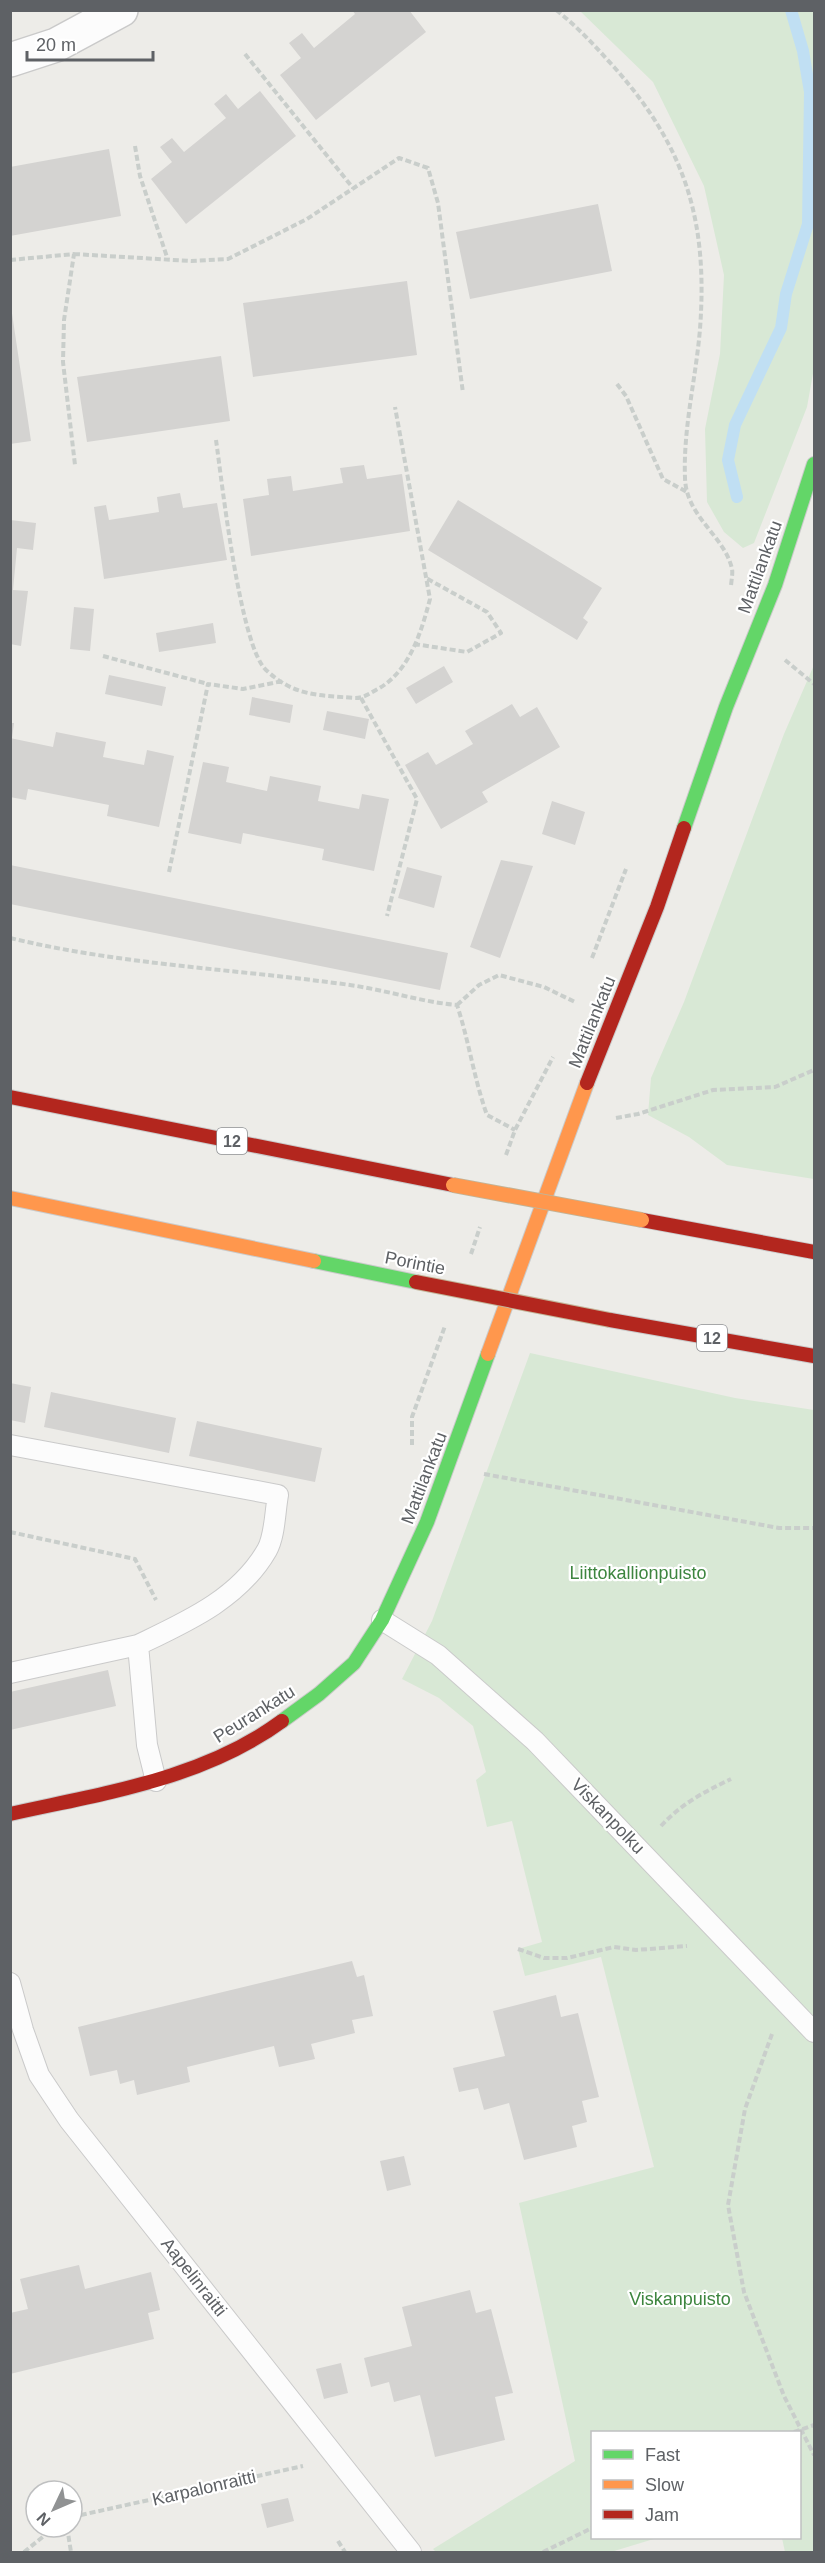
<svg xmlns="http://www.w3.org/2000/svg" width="825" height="2563" viewBox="0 0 825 2563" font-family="Arial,sans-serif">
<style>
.green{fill:#d8e8d5}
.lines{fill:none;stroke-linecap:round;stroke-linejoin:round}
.stream{stroke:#c0dff3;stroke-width:12}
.building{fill:#d4d3d1}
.lane-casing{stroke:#cacaca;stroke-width:22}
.street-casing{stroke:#cacaca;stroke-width:36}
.fast-casing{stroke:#cacaca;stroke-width:16}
.slow-casing{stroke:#cacaca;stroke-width:16}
.jam-casing{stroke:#cacaca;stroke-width:16}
.path{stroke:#c9cecb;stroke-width:4;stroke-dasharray:6 3;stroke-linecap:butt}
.lane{stroke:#fcfcfc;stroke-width:20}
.street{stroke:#fcfcfc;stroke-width:33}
.fast{stroke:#63d668;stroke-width:14}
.slow{stroke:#ff974d;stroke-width:14}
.jam{stroke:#b3261e;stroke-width:14}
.slow-bridge-casing{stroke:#c2b498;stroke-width:16;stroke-linecap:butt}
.jam-bridge-casing{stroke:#c2b498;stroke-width:16;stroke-linecap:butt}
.slow-bridge{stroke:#ff974d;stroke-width:14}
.jam-bridge{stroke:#b3261e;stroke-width:14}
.labels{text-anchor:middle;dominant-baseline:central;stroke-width:4.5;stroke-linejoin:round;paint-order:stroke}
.shield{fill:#fff;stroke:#8e9093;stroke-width:1.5}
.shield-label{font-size:16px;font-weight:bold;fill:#5e6165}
.street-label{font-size:18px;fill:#5e6165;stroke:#fff}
.park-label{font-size:18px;fill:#3d853f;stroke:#fff}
</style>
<rect width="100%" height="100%" fill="#edece8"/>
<path class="green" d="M 580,11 L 814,11 L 814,368 L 807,407 L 754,543 L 743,548 L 724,532 L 707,502 L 705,429 L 720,354 L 724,275 L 704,186 L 653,82 Z
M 814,665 L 814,1179 L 727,1165 L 689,1137 L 648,1115 L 651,1078 L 684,1002 L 784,734 Z
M 530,1353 L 735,1398 L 814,1410 L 814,2552 L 785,2552 L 782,2538 L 800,2538 L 800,2432 L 592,2432 L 592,2538 L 657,2538 L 611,2552 L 436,2552 L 433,2549 L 575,2461 L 519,2203 L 654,2167 L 601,1957 L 525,1976 L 518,1949 L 542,1942 L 512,1821 L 487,1827 L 476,1780 L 486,1772 L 473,1726 L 439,1698 L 402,1679 L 432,1621 Z"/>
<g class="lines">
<path class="stream" d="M 737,497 L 728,460 L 735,425 L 781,328 L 786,294 L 808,224 L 810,92 L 803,51 L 791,10"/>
</g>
<path class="building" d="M 352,10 L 409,10 L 426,32 L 316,120 L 280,75 L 301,58 L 289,43 L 302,33 L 314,48 L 355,14 Z
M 260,91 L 296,136 L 186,224 L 151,179 L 172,162 L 160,147 L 172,138 L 184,152 L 226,118 L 214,104 L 226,94 L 238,109 Z
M 109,149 L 121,216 L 10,236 L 10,167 Z
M 598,204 L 612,271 L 470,299 L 456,232 Z
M 407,281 L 417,355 L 253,377 L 243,303 Z
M 10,300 L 31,441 L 10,444 Z
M 221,356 L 230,421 L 87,442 L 77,377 Z
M 364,465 L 367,479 L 402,474 L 410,531 L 251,556 L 243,499 L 269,495 L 267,479 L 291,476 L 293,491 L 343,483 L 340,468 Z
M 180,493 L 183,508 L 217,503 L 227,560 L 104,579 L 94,507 L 106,505 L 109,520 L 159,512 L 157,497 Z
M 458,500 L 602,588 L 583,618 L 588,622 L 577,640 L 428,550 Z
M 10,520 L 36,523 L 33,550 L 17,548 L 13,590 L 28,591 L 21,646 L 10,644 Z
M 74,607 L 94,609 L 90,651 L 70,649 Z
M 213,623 L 216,643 L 159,652 L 156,633 Z
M 444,666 L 453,682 L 416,704 L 406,688 Z
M 109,675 L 166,687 L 162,706 L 105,694 Z
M 252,697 L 293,705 L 290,723 L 249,715 Z
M 512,704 L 520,717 L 537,707 L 560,747 L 482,792 L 488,802 L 441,829 L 405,765 L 428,752 L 436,765 L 473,744 L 465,731 Z
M 327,711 L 369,719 L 365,739 L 323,730 Z
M 10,723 L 14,723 L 12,738 L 10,738 Z
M 56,732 L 106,742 L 103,757 L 144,765 L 147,750 L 174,756 L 159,827 L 107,816 L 109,805 L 28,789 L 26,800 L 10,797 L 10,738 L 53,747 Z
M 203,762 L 229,767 L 226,782 L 267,791 L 270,776 L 321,786 L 318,801 L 359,809 L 362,794 L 389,799 L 374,871 L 322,860 L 324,849 L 243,833 L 241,844 L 188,833 Z
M 552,801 L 585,812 L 575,845 L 542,834 Z
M 501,860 L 533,866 L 500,958 L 470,947 Z
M 10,865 L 448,953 L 440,990 L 10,904 Z
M 407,867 L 442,876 L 434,908 L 398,898 Z
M 10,1383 L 31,1387 L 25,1423 L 10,1420 Z
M 51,1392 L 176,1418 L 169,1453 L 44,1427 Z
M 197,1421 L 322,1448 L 315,1482 L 189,1456 Z
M 108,1670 L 116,1706 L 10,1730 L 10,1692 Z
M 352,1961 L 357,1977 L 364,1975 L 373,2016 L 352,2020 L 355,2033 L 311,2044 L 315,2059 L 279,2067 L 274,2046 L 187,2067 L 190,2082 L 137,2095 L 134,2080 L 120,2084 L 117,2070 L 90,2076 L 78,2027 Z
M 556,1995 L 561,2017 L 578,2013 L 599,2097 L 582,2101 L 587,2122 L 572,2126 L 577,2147 L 524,2160 L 509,2103 L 484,2110 L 478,2088 L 459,2092 L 453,2068 L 505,2056 L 493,2011 Z
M 404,2156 L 411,2185 L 387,2191 L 380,2161 Z
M 79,2265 L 85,2289 L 151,2272 L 160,2310 L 148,2313 L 154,2339 L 10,2374 L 10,2313 L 28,2309 L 20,2279 Z
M 470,2290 L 476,2313 L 491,2309 L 513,2393 L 495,2397 L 505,2440 L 435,2457 L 420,2395 L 394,2402 L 389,2382 L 371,2387 L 364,2358 L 412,2346 L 402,2307 Z
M 341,2363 L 348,2393 L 324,2399 L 316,2369 Z
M 288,2498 L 294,2521 L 267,2528 L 261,2504 Z"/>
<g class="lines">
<defs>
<path id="lane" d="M 10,1445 L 278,1495 C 275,1511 275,1536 267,1550 C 239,1599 186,1622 138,1645 L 147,1745 L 156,1781
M 382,1620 L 438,1655 L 535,1741 L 814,2032
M 10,1673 L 138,1645
M 10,1983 L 23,2030 L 39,2075 L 69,2120 L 411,2552"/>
<path id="street" d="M 10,60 L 56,45 L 121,10"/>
<path id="fast" d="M 684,828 L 726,707 L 775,585 L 814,464
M 314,1261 L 416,1282
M 282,1721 L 319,1694 L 354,1663 L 382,1620 L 427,1522 L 488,1354"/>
<path id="slow" d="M 10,1198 L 314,1261
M 488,1354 L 587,1083"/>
<path id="jam" d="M 587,1083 L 657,907 L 684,828
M 10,1097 L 453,1185
M 642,1220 L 814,1252
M 610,1320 L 814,1356
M 10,1814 C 104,1793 203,1779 282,1721"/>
</defs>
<use href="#lane" class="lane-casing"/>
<use href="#street" class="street-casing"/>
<use href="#fast" class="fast-casing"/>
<use href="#slow" class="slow-casing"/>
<use href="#jam" class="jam-casing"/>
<path class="path" d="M 556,10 C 578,27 595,46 614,67 C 686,148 708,221 700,329 C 696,378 683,428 685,478 C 686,517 725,536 732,569 C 733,574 731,582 731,587
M 245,54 L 353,188
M 135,146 L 140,176 L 168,260
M 74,254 L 191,261 L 228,259 L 307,219 L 399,158 L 428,168 L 438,203 L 463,393
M 10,260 L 74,254 L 64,320 L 63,362 L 75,465
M 617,384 L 626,396 L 663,479 L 687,492
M 216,440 C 222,482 240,646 266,670 C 295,697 319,695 355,698 C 363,698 369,694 376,690 C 409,673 421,633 430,599 L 395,407
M 414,644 L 467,652 L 501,633 L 487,612 L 426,578
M 103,656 L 208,684
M 785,660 L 814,684
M 361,698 L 417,799 L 387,916
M 169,872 L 208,684 L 243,689 L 283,681
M 10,938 C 122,965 236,969 350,985 C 386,990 421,1002 457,1005 C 469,1041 474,1079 487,1115 L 515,1130
M 592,958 L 626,869
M 457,1005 L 479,985 L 499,975 L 544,987 L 575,1002
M 616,1118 L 638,1114 L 713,1090 L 775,1087 L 814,1070
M 506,1155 L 515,1130 L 553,1057
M 471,1254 L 480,1227
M 412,1445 L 412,1417 L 445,1326
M 484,1474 L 779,1528 L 814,1528
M 10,1532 L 135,1559 L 156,1600
M 661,1826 C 681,1804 704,1792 731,1779
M 518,1949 L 544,1958 L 567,1958 L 614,1947 L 636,1950 L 687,1946
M 772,2034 L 745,2109 L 728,2205 L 744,2292 L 784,2396 L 814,2455
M 794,2432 L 814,2425
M 72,2517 L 303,2466
M 67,2527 L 71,2552
M 338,2541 L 345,2552
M 24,2552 L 55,2527
M 543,2552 L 592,2528"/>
<use href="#lane" class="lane"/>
<use href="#street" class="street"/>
<use href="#fast" class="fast"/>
<use href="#slow" class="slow"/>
<use href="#jam" class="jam"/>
<defs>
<path id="slow-bridge" d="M 453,1185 L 642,1220"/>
<path id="jam-bridge" d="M 416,1282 L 610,1320"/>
</defs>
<use href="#slow-bridge" class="slow-bridge-casing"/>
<use href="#jam-bridge" class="jam-bridge-casing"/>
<use href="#slow-bridge" class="slow-bridge"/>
<use href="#jam-bridge" class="jam-bridge"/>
</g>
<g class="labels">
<g class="shield">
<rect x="217" y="1128" width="30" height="26" rx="4.5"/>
<rect x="697" y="1325" width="30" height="26" rx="4.5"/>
</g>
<g class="shield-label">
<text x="232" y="1141">12</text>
<text x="712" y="1338">12</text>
</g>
<g class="street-label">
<text transform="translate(760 567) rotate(-70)">Mattilankatu</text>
<text transform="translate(592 1022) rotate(-68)">Mattilankatu</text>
<text transform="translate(415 1263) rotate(11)">Porintie</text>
<text transform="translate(424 1478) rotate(-69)">Mattilankatu</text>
<text transform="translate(254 1714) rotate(-32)">Peurankatu</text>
<text transform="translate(608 1816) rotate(46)">Viskanpolku</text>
<text transform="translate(194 2277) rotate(52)">Aapelinraitti</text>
<text transform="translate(204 2488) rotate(-13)">Karpalonraitti</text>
</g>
<g class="park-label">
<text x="638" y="1573">Liittokallionpuisto</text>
<text x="680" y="2299">Viskanpuisto</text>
</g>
</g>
<rect width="825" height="2563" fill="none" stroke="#5e6165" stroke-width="24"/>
<rect x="591" y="2431" width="210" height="108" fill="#ffffff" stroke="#bfc0c1" stroke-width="1.5"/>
<rect x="603" y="2450" width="30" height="9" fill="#63d668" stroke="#bfc0c1" stroke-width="1.5"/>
<text x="645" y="2461" font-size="18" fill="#5e6165">Fast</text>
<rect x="603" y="2480" width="30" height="9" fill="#ff974d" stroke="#bfc0c1" stroke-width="1.5"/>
<text x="645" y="2491" font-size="18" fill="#5e6165">Slow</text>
<rect x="603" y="2510" width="30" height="9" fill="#b3261e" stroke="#bfc0c1" stroke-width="1.5"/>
<text x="645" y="2521" font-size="18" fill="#5e6165">Jam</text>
<g transform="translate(54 2509) rotate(226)"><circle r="28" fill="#ffffff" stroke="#bfc0c1" stroke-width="1.5"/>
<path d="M0-4.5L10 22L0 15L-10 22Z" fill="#909293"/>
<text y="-9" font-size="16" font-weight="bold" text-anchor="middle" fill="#5e6165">N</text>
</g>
<path d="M27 51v9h126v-9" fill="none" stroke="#5e6165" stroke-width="3"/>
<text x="36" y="51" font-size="18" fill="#5e6165" stroke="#ffffff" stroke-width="4.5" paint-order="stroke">20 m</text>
</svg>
